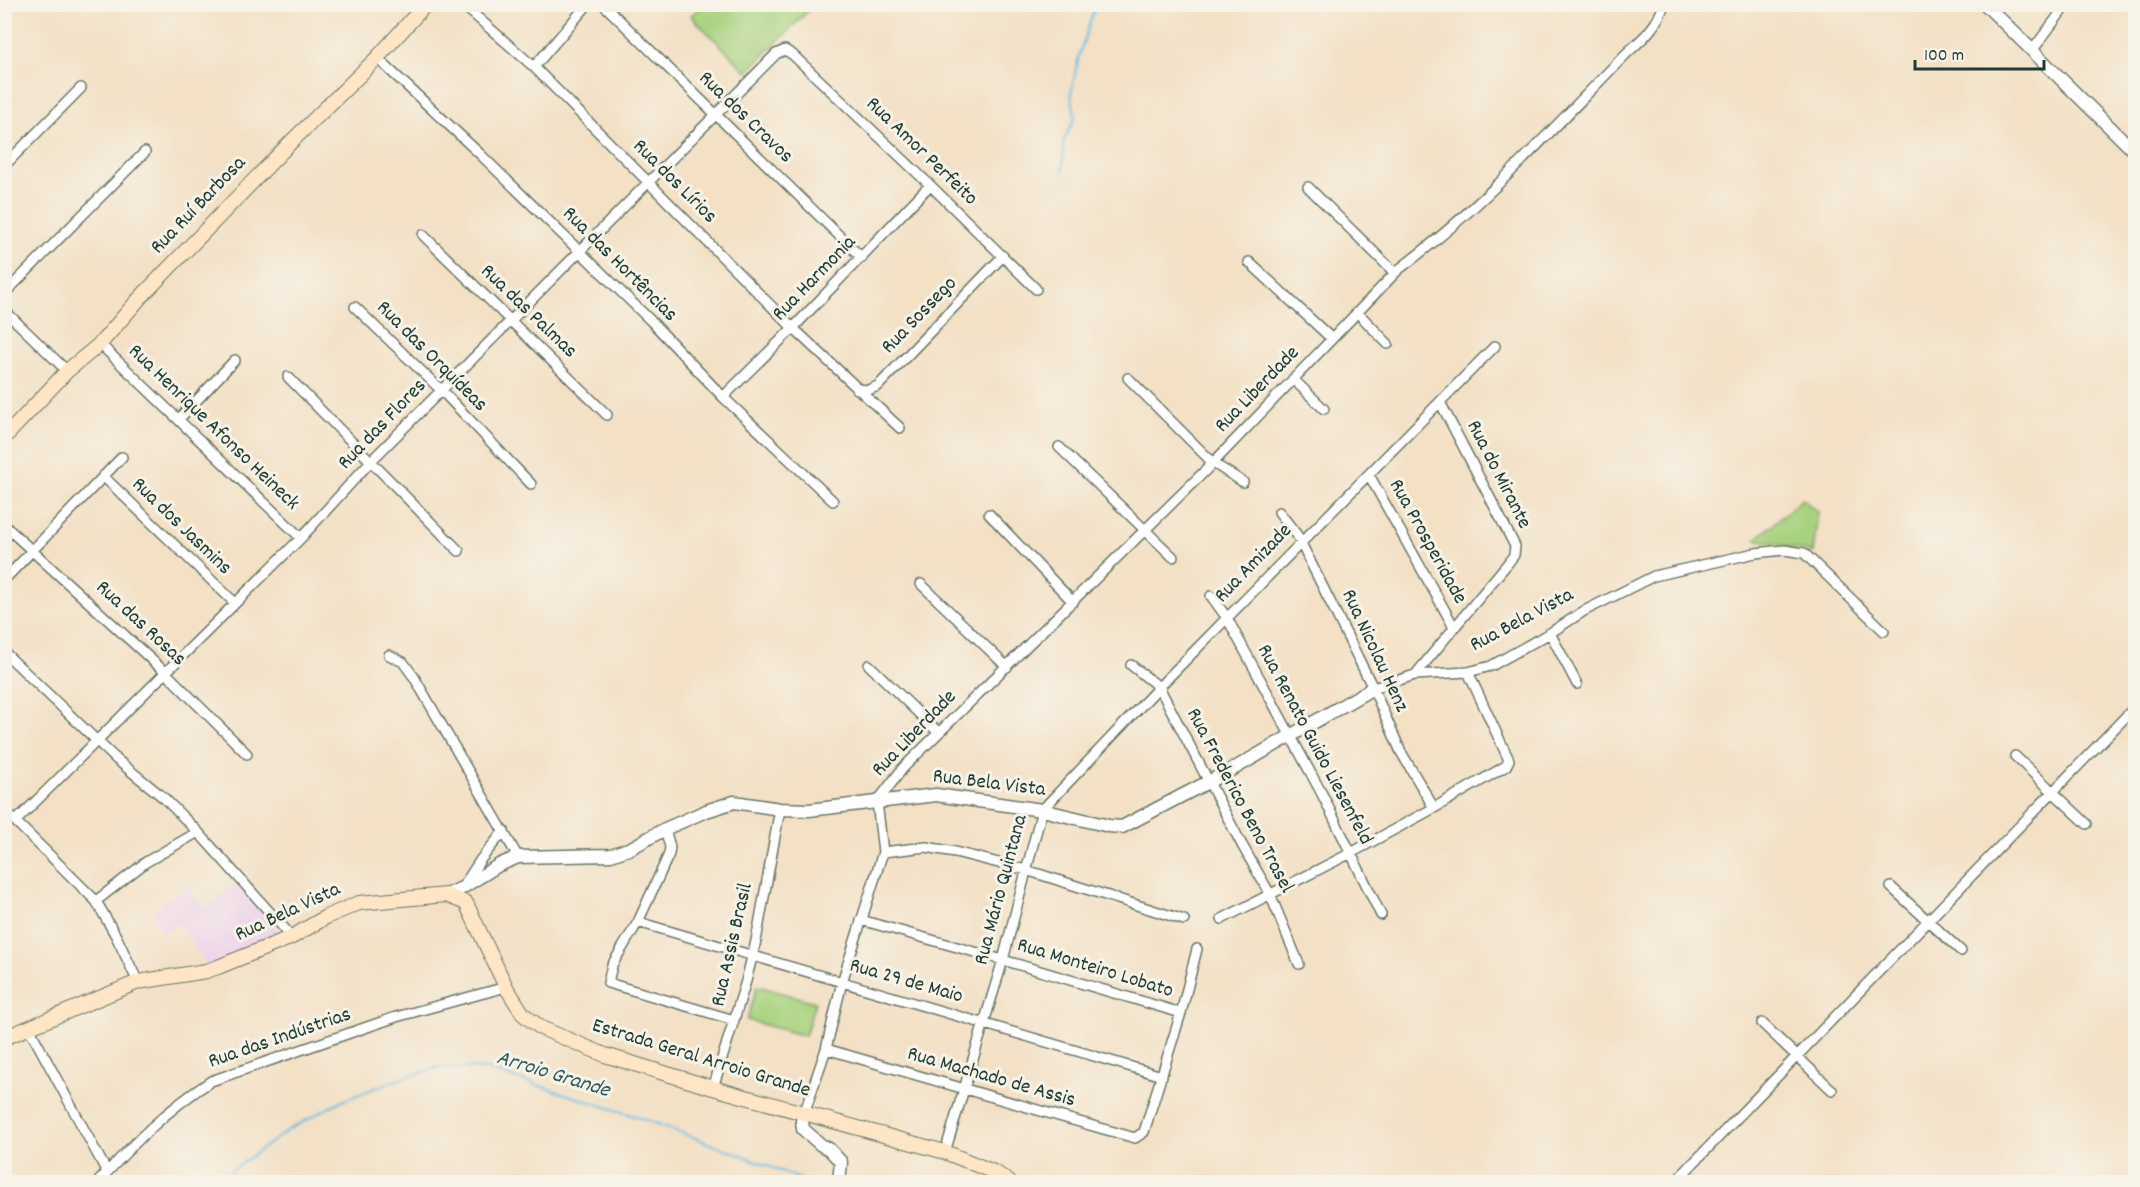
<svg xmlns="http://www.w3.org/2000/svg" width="2140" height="1187" viewBox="0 0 2140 1187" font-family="Dekko,sans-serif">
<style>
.built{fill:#edd1e9}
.green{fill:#a7d27e;stroke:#638859;stroke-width:1.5}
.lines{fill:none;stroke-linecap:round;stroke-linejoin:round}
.stream{stroke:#64b9e0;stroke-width:2}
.minor-casing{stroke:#697667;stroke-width:12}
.tertiary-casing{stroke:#697667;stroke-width:15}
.secondary-casing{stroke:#697667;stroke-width:16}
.minor{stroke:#fff;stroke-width:9}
.tertiary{stroke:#fff;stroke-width:12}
.secondary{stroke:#fde5c5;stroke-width:14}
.labels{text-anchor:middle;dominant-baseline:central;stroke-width:6;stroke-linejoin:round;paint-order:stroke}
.street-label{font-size:21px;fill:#1f3d34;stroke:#f7f3e8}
.water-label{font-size:22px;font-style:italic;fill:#305c5f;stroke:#f7f3e8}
</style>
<rect width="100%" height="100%" fill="#f7f3e8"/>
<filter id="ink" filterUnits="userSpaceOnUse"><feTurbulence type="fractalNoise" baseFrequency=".0167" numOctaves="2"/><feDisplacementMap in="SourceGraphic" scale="12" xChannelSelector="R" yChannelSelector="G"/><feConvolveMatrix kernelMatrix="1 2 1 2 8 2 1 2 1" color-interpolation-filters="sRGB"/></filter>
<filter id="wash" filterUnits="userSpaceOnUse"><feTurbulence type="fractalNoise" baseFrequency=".008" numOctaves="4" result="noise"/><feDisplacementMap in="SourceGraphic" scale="24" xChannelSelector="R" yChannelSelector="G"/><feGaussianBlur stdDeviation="1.35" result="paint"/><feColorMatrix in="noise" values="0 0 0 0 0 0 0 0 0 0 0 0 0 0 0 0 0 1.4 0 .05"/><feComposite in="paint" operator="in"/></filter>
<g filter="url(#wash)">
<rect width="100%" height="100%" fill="#f3e0c5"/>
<path class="built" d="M 238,881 L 281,935 L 207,966 L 180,923 L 164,933 L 152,912 L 187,887 L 206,908 Z"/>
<path class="green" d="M 702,5 L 702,4 L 814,5 L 747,72 L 691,16 Z
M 1802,499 L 1818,512 L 1813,553 L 1756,539 Z
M 757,986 L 815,1002 L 805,1036 L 747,1020 Z"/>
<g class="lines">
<path class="stream" d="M 1063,170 L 1064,140 L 1074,120 L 1075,114 L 1071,94 L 1079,55 L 1096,4
M 219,1182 L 235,1168 L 290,1129 L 337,1103 L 390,1082 L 440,1067 L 486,1069 L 641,1118 L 749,1158 L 807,1182 L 836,1182
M 844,1182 L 896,1182"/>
</g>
</g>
<g filter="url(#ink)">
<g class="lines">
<defs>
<path id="minor" d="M 462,4 L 534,67 L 793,328 L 900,428
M 603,4 L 862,258
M 2032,51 L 2067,4
M 377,58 L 480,154 L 651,321 L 723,397 L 833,501
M 534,67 L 588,4
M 4,166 L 81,88
M 1308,187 L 1395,273
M 423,235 L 607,415
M 1249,262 L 1332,339
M 4,294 L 145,152
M 355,307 L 442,391 L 531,484
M 4,310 L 67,371
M 1357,312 L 1388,344
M 100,344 L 301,538
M 288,377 L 459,551
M 1128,378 L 1213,463 L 1243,482
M 1293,379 L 1324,409
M 857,389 L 868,390 L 878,386 L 1003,256
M 723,397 L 793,328 L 930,185
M 179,419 L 235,360
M 1059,447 L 1173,557
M 1369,475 L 1454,627
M 103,476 L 235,603
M 1279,512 L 1297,535 L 1373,688 L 1401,752 L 1434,808
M 989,514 L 1073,602
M 4,525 L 166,673 L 247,754
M 4,580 L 122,457
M 921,584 L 1007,667
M 1211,596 L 1227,618 L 1322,794 L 1381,915
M 1550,633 L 1577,684
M 4,652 L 116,759 L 164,798 L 198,832 L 292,937
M 389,655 L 403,662 L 414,677 L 518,857
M 869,665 L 938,732
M 1131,665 L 1159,687 L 1242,845 L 1270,894 L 1299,964
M 1415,675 L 1508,563 L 1514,555 L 1515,546 L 1440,402
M 1373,688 L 1415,675 L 1468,672 L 1491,666 L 1550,633 L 1584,611 L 1654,576 L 1755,553 L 1784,550 L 1804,553 L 1884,631
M 2015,756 L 2087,824
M 4,810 L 96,901 L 116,936 L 138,982
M 16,821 L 301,538 L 370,462 L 776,54 L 785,50 L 793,55 L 930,185 L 1036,289
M 665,829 L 670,847 L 669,854 L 638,922 L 612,965 L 608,983 L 734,1020
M 883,852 L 926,847 L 955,852 L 1026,870 L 1184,920
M 464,885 L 481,859 L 504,831
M 1891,887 L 1961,951
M 96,901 L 146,862 L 198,832
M 1222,919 L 1351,853 L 1434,808 L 1506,766 L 1509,760 L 1468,672
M 861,920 L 1003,960 L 1181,1013
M 638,922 L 1162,1076
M 1762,1023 L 1832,1090
M 29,1028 L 107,1172
M 826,1049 L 1135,1138 L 1144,1132 L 1181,1013 L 1197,949
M 713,1088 L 746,981 L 756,941 L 780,809
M 804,1114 L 826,1049 L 842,982 L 883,852 L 877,802 L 903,768 L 1213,463 L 1398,270 C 1483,207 1554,127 1628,52 C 1644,38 1658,25 1664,4
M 945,1152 L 1003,960 L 1042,810 L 1159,687 L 1495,346
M 98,1182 C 134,1143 165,1111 211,1081 L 396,1017 L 506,987
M 1675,1182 L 2136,706"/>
<path id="tertiary" d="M 1985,4 L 2136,153
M 446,895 L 462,888 L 499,865 L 518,857 L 611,855 L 631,848 L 665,829 L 706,811 L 734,802 L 780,809 L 809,810 L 936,795 L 1042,810 L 1109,826 L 1122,827 L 1235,768 L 1373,688
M 804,1114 L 802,1121 L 803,1129 L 821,1145 L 829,1149 L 841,1162 L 839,1182"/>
<path id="secondary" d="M 4,438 L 67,371 L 100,344 L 139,299 L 291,142 L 377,58 L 426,4
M 4,1038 L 138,982 L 206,971 L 218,967 L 292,937 L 326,917 L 359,903 L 446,895 L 466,903 L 506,987 L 523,1014 L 541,1028 L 605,1055 L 713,1088 L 945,1152 L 996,1173 L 1009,1182"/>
</defs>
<use href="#minor" class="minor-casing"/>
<use href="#tertiary" class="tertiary-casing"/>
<use href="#secondary" class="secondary-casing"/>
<use href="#minor" class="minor"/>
<use href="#tertiary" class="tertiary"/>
<use href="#secondary" class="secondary"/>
</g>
</g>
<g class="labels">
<g class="street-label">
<text transform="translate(745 118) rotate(44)">Rua dos Cravos</text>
<text transform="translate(921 152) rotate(44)">Rua Amor Perfeito</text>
<text transform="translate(674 182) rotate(45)">Rua dos Lírios</text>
<text transform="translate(199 206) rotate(-46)">Rua Ruí Barbosa</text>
<text transform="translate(619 265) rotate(45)">Rua das Hortências</text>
<text transform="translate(815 279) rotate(-46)">Rua Harmonia</text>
<text transform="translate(528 312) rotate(44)">Rua das Palmas</text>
<text transform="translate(920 316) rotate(-46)">Rua Sossego</text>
<text transform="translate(431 357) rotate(45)">Rua das Orquídeas</text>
<text transform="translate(1258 390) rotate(-46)">Rua Liberdade</text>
<text transform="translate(383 425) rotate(-46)">Rua das Flores</text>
<text transform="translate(213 428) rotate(44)">Rua Henrique Afonso Heineck</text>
<text transform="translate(1498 475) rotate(63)">Rua do Mirante</text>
<text transform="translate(181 527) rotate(44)">Rua dos Jasmins</text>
<text transform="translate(1427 542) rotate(61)">Rua Prosperidade</text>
<text transform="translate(1254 564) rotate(-46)">Rua Amizade</text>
<text transform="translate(1522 621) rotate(-28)">Rua Bela Vista</text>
<text transform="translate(140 624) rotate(43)">Rua das Rosas</text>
<text transform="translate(1374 651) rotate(65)">Rua Nicolau Henz</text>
<text transform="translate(915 734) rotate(-46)">Rua Liberdade</text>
<text transform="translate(1314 745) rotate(62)">Rua Renato Guido Liesenfeld</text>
<text transform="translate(989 784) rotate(7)">Rua Bela Vista</text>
<text transform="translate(1239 801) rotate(62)">Rua Frederico Beno Trasel</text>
<text transform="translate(1002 890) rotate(-75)">Rua Mário Quintana</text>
<text transform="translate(288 913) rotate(-25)">Rua Bela Vista</text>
<text transform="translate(733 945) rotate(-77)">Rua Assis Brasil</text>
<text transform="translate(1095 969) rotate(17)">Rua Monteiro Lobato</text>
<text transform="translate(906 982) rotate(16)">Rua 29 de Maio</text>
<text transform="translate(280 1039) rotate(-19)">Rua das Indústrias</text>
<text transform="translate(701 1059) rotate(17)">Estrada Geral Arroio Grande</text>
<text transform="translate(991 1078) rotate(16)">Rua Machado de Assis</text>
</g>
<g class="water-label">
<text transform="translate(553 1075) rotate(17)">Arroio Grande</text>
</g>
</g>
<rect width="2140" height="1187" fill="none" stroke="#f7f3e8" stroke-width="24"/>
<path d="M1915 60v9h129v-9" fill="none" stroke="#1f3d34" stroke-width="3"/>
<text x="1924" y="60" font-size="18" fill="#1f3d34" stroke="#f7f3e8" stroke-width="4.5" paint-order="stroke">100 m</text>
</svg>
